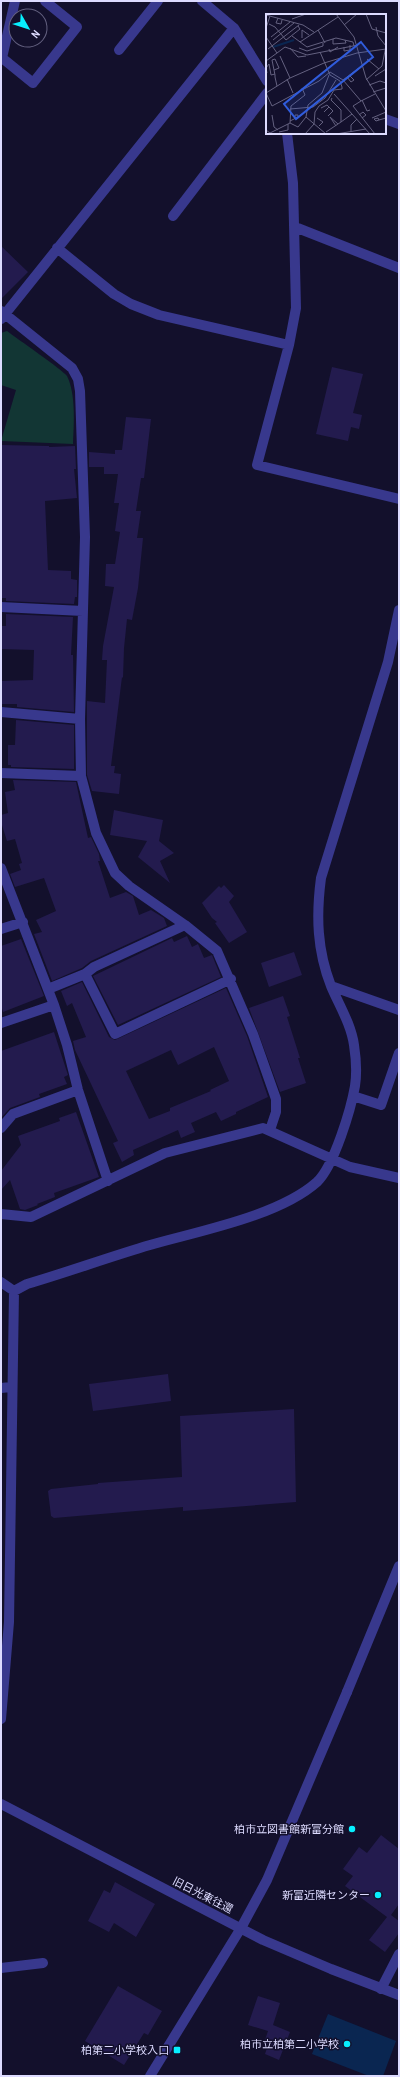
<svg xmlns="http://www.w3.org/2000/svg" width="400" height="2077" viewBox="0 0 400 2077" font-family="'Archivo Narrow','Noto Sans JP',sans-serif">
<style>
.green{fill:#123634}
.water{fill:#0a2651}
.building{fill:#231b4e;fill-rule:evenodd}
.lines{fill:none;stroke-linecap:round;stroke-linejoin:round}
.minor{stroke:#38388d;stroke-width:10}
.tertiary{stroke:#38388d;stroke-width:10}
.poi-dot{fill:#07efff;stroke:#13102c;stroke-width:1.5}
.labels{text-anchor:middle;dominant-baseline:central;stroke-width:3;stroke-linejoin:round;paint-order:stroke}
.poi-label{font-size:11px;fill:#dddbff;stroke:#13102c;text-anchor:end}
.street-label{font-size:11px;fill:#dddbff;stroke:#13102c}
.inset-river{fill:none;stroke:#0a2651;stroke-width:2}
.inset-road{fill:none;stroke:#646180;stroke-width:1}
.view{fill:#305cdc;fill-opacity:0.15;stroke:#305cdc;stroke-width:2}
.inset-edge{fill:none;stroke:#dddbff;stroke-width:2}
</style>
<rect width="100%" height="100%" fill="#13102c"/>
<path class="green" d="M 7,331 C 16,338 63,370 67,376 C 76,394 74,424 73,444 L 1,441 L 16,390 L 1,385 L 1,333 Z"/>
<path class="water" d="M 328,2014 L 396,2041 L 383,2076 L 369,2076 L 312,2054 Z"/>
<path class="building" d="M 1,246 L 28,272 L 1,299 Z
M 332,367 L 363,374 L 353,413 L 362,415 L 359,429 L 351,427 L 348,441 L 316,434 Z
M 126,417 L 151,419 L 144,478 L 141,478 L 136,511 L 141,511 L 137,538 L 143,538 L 138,588 L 132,620 L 127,619 L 124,648 L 123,678 L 122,677 L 111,766 L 115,766 L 114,773 L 121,774 L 119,794 L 92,791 L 87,775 L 87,701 L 105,703 L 107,660 L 102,660 L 103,646 L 114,587 L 105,586 L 106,564 L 115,564 L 120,532 L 115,531 L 119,503 L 114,503 L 118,474 L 104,474 L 104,467 L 89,467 L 89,452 L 115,454 L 115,450 L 122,450 Z
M 1,445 L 49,446 L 49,447 L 75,446 L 76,469 L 74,469 L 77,498 L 45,501 L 48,570 L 71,571 L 71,579 L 77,580 L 77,597 L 75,597 L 74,604 L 6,601 L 6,598 L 2,598 Z
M 6,614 L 73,617 L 71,655 L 73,655 L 74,712 L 17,707 L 17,704 L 1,704 L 1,681 L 33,680 L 34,650 L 1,649 L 1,626 L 6,626 Z
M 16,720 L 74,725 L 74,769 L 11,767 L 11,765 L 8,765 L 8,745 L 15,745 Z
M 13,780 L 76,782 L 88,838 L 91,837 L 99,854 L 100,861 L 98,861 L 110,898 L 126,892 L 133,896 L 139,915 L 151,910 L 164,918 L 167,926 L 91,961 L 82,968 L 52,981 L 34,934 L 42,932 L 36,920 L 56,911 L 44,878 L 15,887 L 10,874 L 21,870 L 19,864 L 22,863 L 15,839 L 7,841 L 1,822 L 1,815 L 8,813 L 5,792 L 15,790 Z
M 114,810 L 163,820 L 159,841 L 174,853 L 160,861 L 170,883 L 138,857 L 147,841 L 110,835 Z
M 224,885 L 234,896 L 229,902 L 247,932 L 229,943 L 215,923 L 217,922 L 212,918 L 202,903 L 219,886 L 221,888 Z
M 187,936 L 192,947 L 198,944 L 204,958 L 212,955 L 221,977 L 118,1025 L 93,976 L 172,938 L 174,942 Z
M 21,939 L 44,996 L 3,1012 L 1,1005 L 1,946 Z
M 294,952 L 302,975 L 269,987 L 261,963 Z
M 82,982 L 109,1037 L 115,1040 L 226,988 L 247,1036 L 268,1097 L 236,1112 L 236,1114 L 221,1121 L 216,1112 L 191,1123 L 195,1132 L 181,1138 L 178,1130 L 133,1150 L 134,1155 L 122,1162 L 113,1143 L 118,1141 L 75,1050 L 73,1041 L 86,1037 L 72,1003 L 67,1006 L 61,991 ZM 214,1047 L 229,1081 L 210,1090 L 211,1091 L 170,1108 L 170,1111 L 149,1119 L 126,1071 L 171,1050 L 178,1065 Z
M 283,996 L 290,1016 L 287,1017 L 300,1058 L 298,1058 L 306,1083 L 280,1092 L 249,1008 Z
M 54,1032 L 66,1069 L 68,1075 L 64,1077 L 67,1084 L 39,1094 L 40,1097 L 10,1108 L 1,1118 L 1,1051 Z
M 76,1112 L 99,1177 L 54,1193 L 55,1197 L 37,1204 L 38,1205 L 25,1210 L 20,1209 L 10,1180 L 1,1190 L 1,1171 L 21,1145 L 18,1136 L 60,1121 L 59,1118 Z
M 168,1374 L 171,1401 L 93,1411 L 89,1384 Z
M 294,1409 L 296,1502 L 183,1511 L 183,1507 L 54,1518 L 51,1516 L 48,1491 L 51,1489 L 98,1484 L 98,1483 L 182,1477 L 180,1416 Z
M 381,1835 L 399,1849 L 399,1904 L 391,1915 L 399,1921 L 399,1933 L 385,1952 L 369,1940 L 387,1917 L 345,1886 L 353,1876 L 343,1869 L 359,1847 L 367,1853 Z
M 115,1882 L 155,1904 L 136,1937 L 114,1923 L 109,1932 L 88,1921 L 104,1890 L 110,1893 Z
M 118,1986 L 162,2011 L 148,2035 L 144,2033 L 124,2065 L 85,2041 Z
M 258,1996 L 280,2003 L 273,2025 L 290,2032 L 279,2060 L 265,2054 L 268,2045 L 264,2043 L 268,2031 L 248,2025 Z"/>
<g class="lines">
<path class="minor" d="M 15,1 L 2,58 L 33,83 L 77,27 L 45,1
M 202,1 L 234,28 L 267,81
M 119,50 L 158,1
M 385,119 L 399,124
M 287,133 L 293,183 L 296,308 L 289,345 L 257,465 L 399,499
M 173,216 L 267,93
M 295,227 L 399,268
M 57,248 L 114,294 L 131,304 L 159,315 L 289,345
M 1,311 L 72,368 L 78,379 L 80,391 L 85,537 L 80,719 L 81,776 L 96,833 L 115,873 L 129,886 L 185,925 L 217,951 L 253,1034 L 276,1099 L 276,1112 L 270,1130
M 1,319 L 234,28
M 1,607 L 83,611
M 1,712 L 80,719
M 1,773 L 81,776
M 1,868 L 54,1005 L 67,1045 L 78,1090 L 108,1181
M 1,929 L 23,922
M 85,974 L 115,1034 L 231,979
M 331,986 L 399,1010
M 48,989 L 85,974 L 94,967 L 185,925
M 1,1023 L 54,1005
M 353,1096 L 381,1105 L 399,1053
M 1,1128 L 13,1114 L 78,1090
M 1,1214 L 31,1217 L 165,1153 L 263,1128 L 350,1167 L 399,1178
M 1,1282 L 14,1291 L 27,1284 C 68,1272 109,1257 150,1245 C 199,1231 279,1216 317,1182 C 334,1166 351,1109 355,1086 C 357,1073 356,1058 354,1045 C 351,1024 339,1005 331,986 C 317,950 316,916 321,878 L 388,662 L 399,610
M 1,1388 L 11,1387
M 347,1692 L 399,1566
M 1,1719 L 9,1622 L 14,1291
M 1,1968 L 43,1963
M 381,1989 L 399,1954"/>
<path class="tertiary" d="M 1,1804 L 263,1940 L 331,1969 L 399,1995
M 150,2076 L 241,1928 L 267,1880 L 347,1692"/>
</g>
<g class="poi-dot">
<circle cx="352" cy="1829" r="4"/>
<circle cx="378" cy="1895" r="4"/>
<circle cx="347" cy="2044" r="4"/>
<rect x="173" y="2046" width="8" height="8" rx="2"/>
</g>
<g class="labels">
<g class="poi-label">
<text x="344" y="1829">柏市立図書館新富分館</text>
<text x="370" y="1895">新富近隣センター</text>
<text x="339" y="2044">柏市立柏第二小学校</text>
<text x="169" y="2050">柏第二小学校入口</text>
</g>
<g class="street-label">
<text transform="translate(203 1895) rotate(27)">旧日光東往還</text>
</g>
</g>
<g transform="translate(266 14)">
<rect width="120" height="120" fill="#13102c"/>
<path class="inset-river" d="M 7,33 L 28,26"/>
<path class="inset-road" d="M 70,0 L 88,23 L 100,64 L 120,97M 100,0 L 106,15 L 120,19M 0,1 L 37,11 L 48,18M 12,4 L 10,9 L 15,10 L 16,6M 26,5 L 40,0M 3,10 L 9,13 L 20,26 L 34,15 L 32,12M 78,11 L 91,0M 110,13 L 112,22 L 120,32M 0,14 L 4,2M 52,16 L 59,29M 26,22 L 41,33 L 70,24 L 87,28 L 88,32M 0,23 L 11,39 L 19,33 L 41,41 L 92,31M 5,23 L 24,8M 36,24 L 36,16 L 43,21M 67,25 L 67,30 L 80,29 L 79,26M 7,26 L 28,9M 34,28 L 72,3M 78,33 L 78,37 L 84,36 L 84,31M 24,34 L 32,43 L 40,42M 33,34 L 41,37 L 57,32 L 57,29M 2,35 L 33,11M 63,35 L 64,38 L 72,33M 14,42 L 24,64M 101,45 L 113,55M 0,47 L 11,39M 8,56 L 13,54 L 9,45 L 6,46 L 9,61 L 9,63 L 11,72M 1,59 L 0,54 L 3,50 L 5,61 L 9,60M 109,62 L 120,55M 81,63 L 85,68 L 88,66 L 83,61M 21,65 L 27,79M 77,66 L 97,51M 100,66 L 116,52 L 120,32M 103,71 L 114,67 L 120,69M 107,78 L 120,74M 68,80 L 104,120M 109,80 L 95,87 L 77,66 L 64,58 L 53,67 L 6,92 L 0,79 L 24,64 L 58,49 L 91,39 L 120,35M 96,86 L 101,97 L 104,96M 95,87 L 87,92 L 109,120M 55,94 L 61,91 L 63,93 L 58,98M 24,95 L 47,93 L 59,84 L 70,66M 6,101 L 8,113 L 12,116M 93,101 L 97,98 L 100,101 L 96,104M 62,102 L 67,97 L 63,93M 40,103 L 60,120M 51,104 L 57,108 L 53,112M 106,104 L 120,98M 113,106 L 112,104 L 108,105 L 110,107 L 113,106 L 120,104M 24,107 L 32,103 L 32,101 L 29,101 L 29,105M 75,108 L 86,100M 24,109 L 25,92 L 39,81 L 36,74M 70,112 L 64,103 L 72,110M 0,116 L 4,119 L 24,109 L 32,113 L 40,103 L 42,91 L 56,79 L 63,61M 85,117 L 85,111 L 91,105M 13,118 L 22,116 L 22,110M 60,118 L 75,108 L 75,96 L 65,86 L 66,84M 39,120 L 48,110 L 49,98 L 53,92 L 62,86 L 68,76 L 76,75 L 76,73 L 74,67 L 64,61 L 54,38M 70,120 L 100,115"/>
<path class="view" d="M 95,28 L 107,43 L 30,105 L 18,90 Z"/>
<rect width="120" height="120" class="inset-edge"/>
</g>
<rect width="400" height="2077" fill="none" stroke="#dddbff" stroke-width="4"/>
<g transform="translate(28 28) rotate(129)"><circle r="19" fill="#13102c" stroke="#646180"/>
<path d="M0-3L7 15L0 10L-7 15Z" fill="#07efff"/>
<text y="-6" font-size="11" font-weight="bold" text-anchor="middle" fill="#dddbff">N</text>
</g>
</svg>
